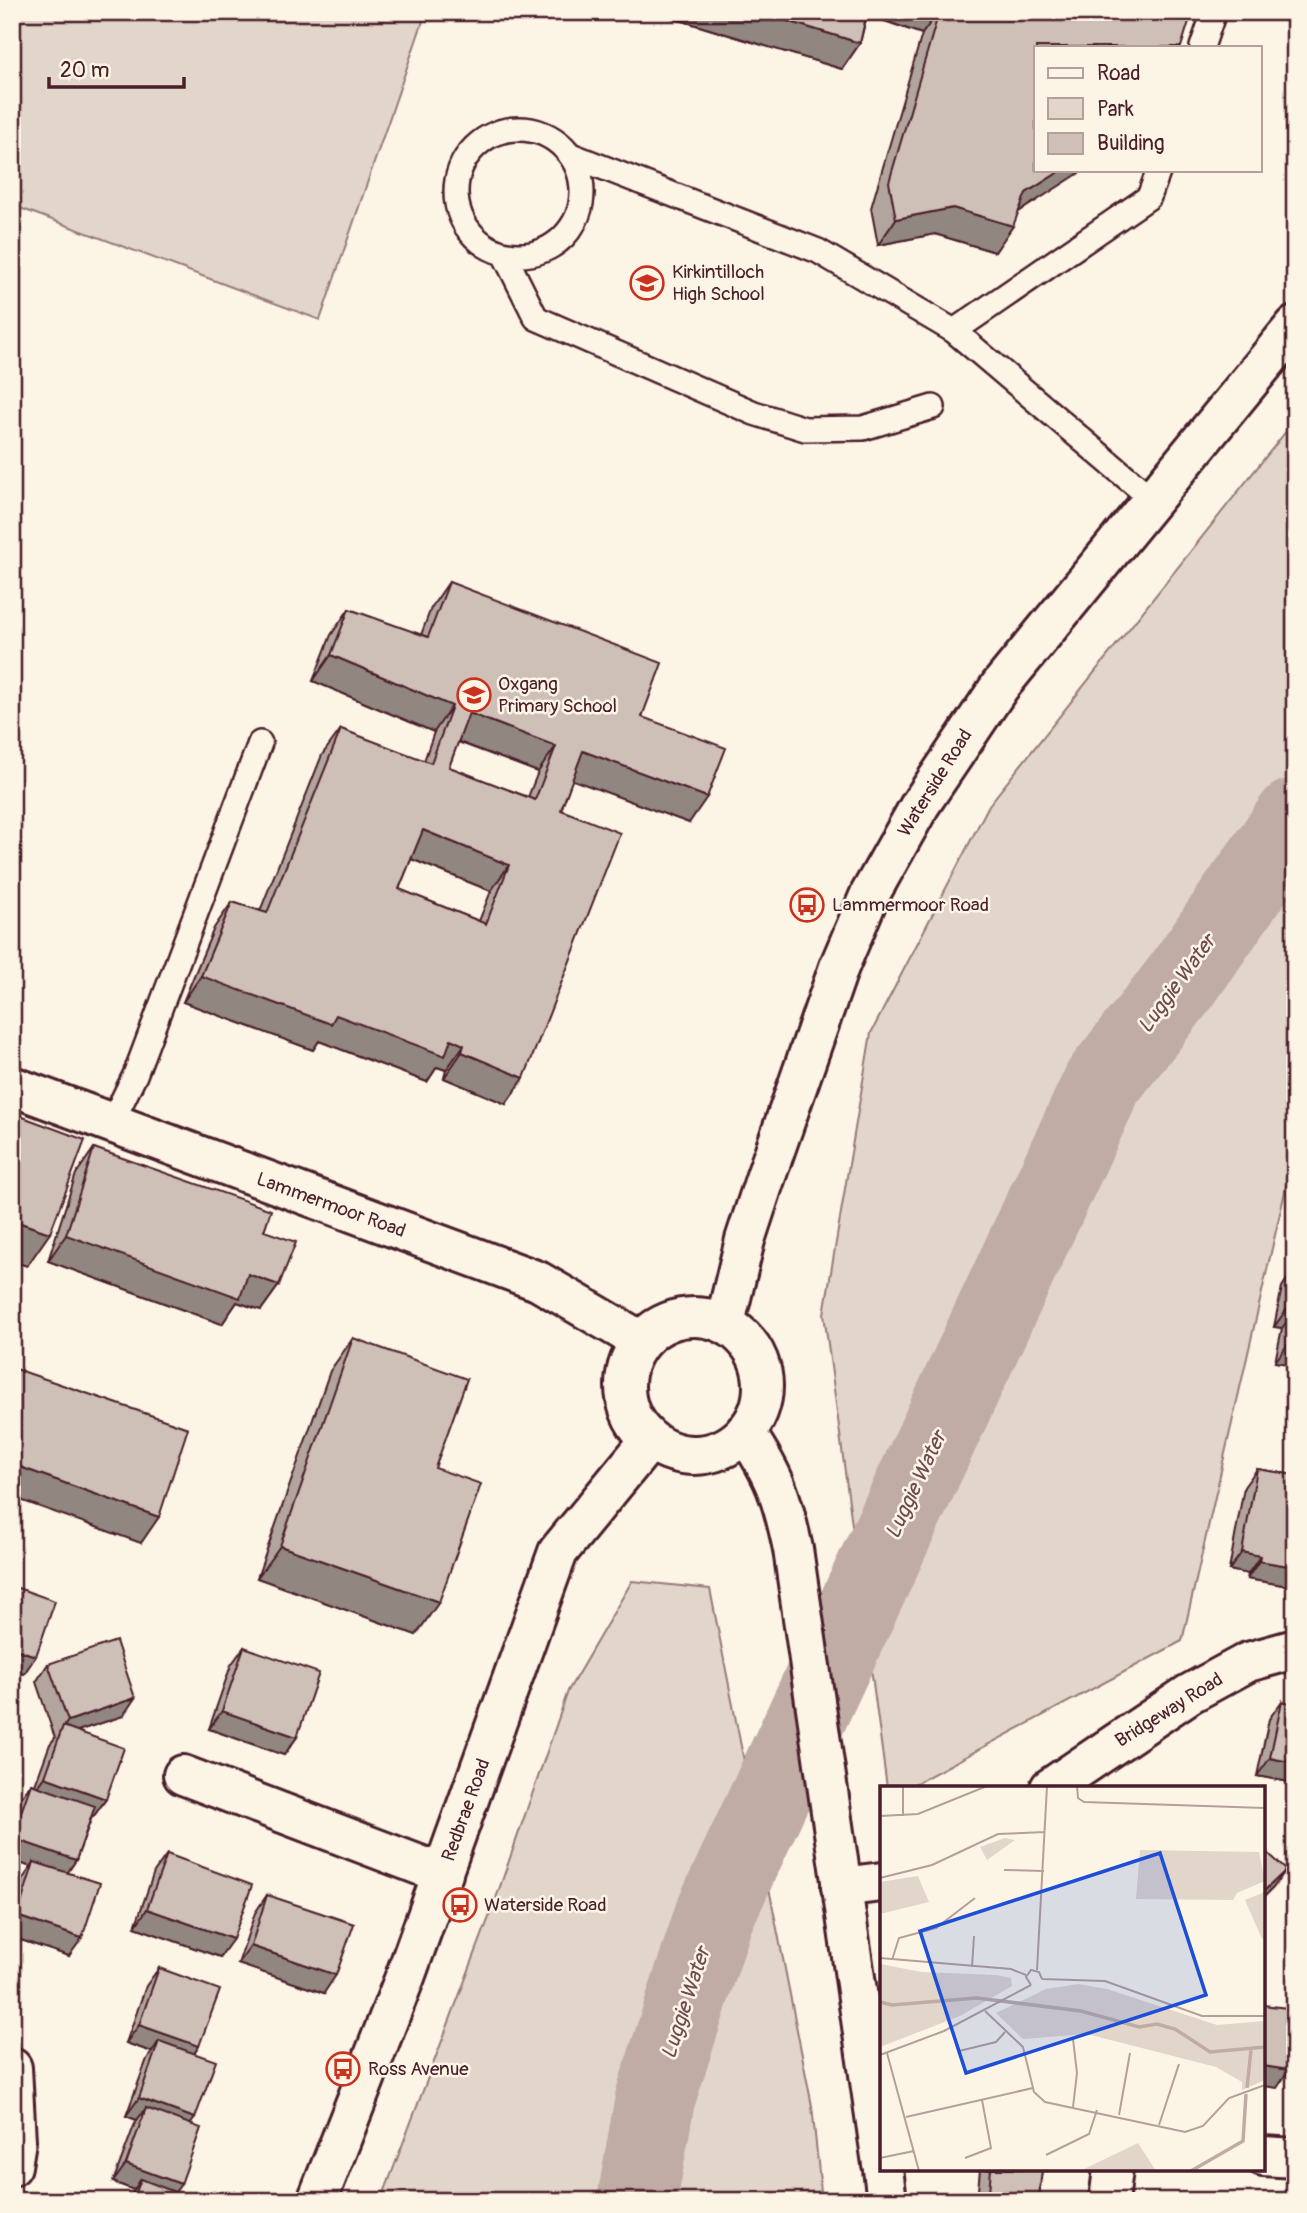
<svg xmlns="http://www.w3.org/2000/svg" width="1307" height="2213" viewBox="0 0 1307 2213" font-family="Pangolin,sans-serif">
<style>
.green{fill:#e2d5ca;stroke:#967a7a;stroke-width:2}
.lines{fill:none;stroke-linecap:round;stroke-linejoin:round}
.river{stroke:#c0aca5;stroke-width:80}
.service-casing{stroke:#4a1f2b;stroke-width:28}
.minor-casing{stroke:#4a1f2b;stroke-width:44}
.tertiary-casing{stroke:#4a1f2b;stroke-width:44}
.secondary-casing{stroke:#4a1f2b;stroke-width:44}
.service{stroke:#fcf5e5;stroke-width:23}
.minor{stroke:#fcf5e5;stroke-width:38}
.tertiary{stroke:#fcf5e5;stroke-width:38}
.secondary{stroke:#fcf5e5;stroke-width:38}
.wall{fill:#b2a59d;stroke:#4a1f2b;stroke-width:2;fill-rule:evenodd}
.shaded-wall{fill:#918680;stroke:#4a1f2b;stroke-width:2}
.building{fill:#cfc0b7;stroke:#4a1f2b;stroke-width:2;fill-rule:evenodd}
.labels{text-anchor:middle;dominant-baseline:central;stroke-width:5;stroke-linejoin:round;paint-order:stroke}
.poi-label{font-size:19px;fill:#4a1f2b;stroke:#fcf5e5;text-anchor:start}
.street-label{font-size:19px;fill:#4a1f2b;stroke:#fcf5e5}
.water-label{font-size:21px;font-style:italic;fill:#6d4950;stroke:#fcf5e5}
.inset-river{fill:none;stroke:#c0aca5;stroke-width:3.5}
.inset-road{fill:none;stroke:#b59f9b;stroke-width:2}
.view{fill:#1d4ed8;fill-opacity:0.15;stroke:#1d4ed8;stroke-width:3.5}
.inset-edge{fill:none;stroke:#4a1f2b;stroke-width:3.5}
</style>
<rect width="100%" height="100%" fill="#fcf5e5"/>
<filter id="ink" filterUnits="userSpaceOnUse"><feTurbulence type="fractalNoise" baseFrequency=".0143" numOctaves="2"/><feDisplacementMap in="SourceGraphic" scale="14" xChannelSelector="R" yChannelSelector="G"/><feConvolveMatrix kernelMatrix="1 2 1 2 8 2 1 2 1" color-interpolation-filters="sRGB"/></filter>
<g filter="url(#ink)">
<path class="green" d="M 12,12 L 426,12 L 320,320 L 12,205 Z
M 1295,420 L 1295,1148 L 1182,1641 L 907,1788 L 887,1788 L 824,1314 L 871,1033 L 989,805 Z
M 632,1581 L 710,1589 L 812,2106 L 822,2201 L 381,2201 L 494,1904 L 568,1691 Z"/>
<g class="lines">
<path class="river" d="M 637,2201 L 655,2099 L 714,1916 L 1103,1082 L 1181,982 L 1295,818"/>
<defs>
<path id="service" d="M 1202,47 L 1214,12
M456 192a63 63 0 1 1 126 0a63 63 0 1 1-126 0Z
M 571,155 L 818,251 L 954,331
M 504,254 L 536,318 L 754,413 L 805,429 L 863,428 L 933,407
M 1152,499 L 954,331 L 1149,197 L 1159,170
M 111,1124 L 135,1075 L 260,743"/>
<path id="minor" d="M 12,1086 L 538,1281 L 641,1341
M 183,1775 L 443,1874
M 1050,1788 L 1189,1694 L 1248,1662 L 1295,1649
M 841,1887 L 882,1882
M 12,2068 L 16,2141 L 12,2166
M 1263,2156 L 1295,2158
M 1109,2201 L 1113,2169"/>
<path id="tertiary" d="M 317,2201 L 405,1977 L 558,1552 L 650,1440"/>
<path id="secondary" d="M625 1386a69 69 0 1 1 138 0a69 69 0 1 1-138 0Z
M 725,1323 L 745,1240 L 765,1179 L 839,967 L 870,894 L 920,805 L 1000,686 L 1295,326
M 745,1432 C 775,1476 782,1497 793,1549 L 882,2164
M 883,2169 L 887,2201"/>
</defs>
<use href="#service" class="service-casing"/>
<use href="#minor" class="minor-casing"/>
<use href="#tertiary" class="tertiary-casing"/>
<use href="#secondary" class="secondary-casing"/>
<use href="#service" class="service"/>
<use href="#minor" class="minor"/>
<use href="#tertiary" class="tertiary"/>
<use href="#secondary" class="secondary"/>
</g>
<path class="wall" d="M 653,12 L 1192,12 L 1018,212 L 995,252 L 935,234 L 878,245 L 871,208 L 922,34 L 867,15 L 860,43 L 842,69 Z
M 449,582 L 642,717 L 689,823 L 572,779 L 561,810 L 506,1104 L 444,1078 L 446,1070 L 437,1067 L 427,1082 L 319,1041 L 313,1050 L 183,1002 L 214,928 L 232,902 L 260,911 L 322,755 L 341,729 L 424,761 L 434,732 L 313,681 L 331,635 L 349,609 L 421,635 L 431,608 ZM 458,742 L 538,772 L 528,797 L 449,767 ZM 411,859 L 491,891 L 479,921 L 399,889 Z
M 94,1148 L 264,1231 L 279,1285 L 261,1310 L 237,1302 L 222,1324 L 48,1261 L 76,1174 Z
M 1294,1269 L 1295,1365 L 1275,1362 L 1282,1328 L 1274,1327 L 1282,1287 Z
M 353,1338 L 435,1468 L 416,1635 L 257,1578 L 330,1371 Z
M 1295,1452 L 1295,1469 L 1292,1468 Z
M 1257,1469 L 1295,1475 L 1295,1587 L 1247,1579 L 1248,1574 L 1229,1570 L 1244,1487 Z
M 244,1647 L 297,1737 L 284,1755 L 209,1729 L 231,1665 Z
M 48,1664 L 123,1716 L 77,1731 L 106,1799 L 93,1817 L 92,1817 L 76,1860 L 67,1873 L 69,1956 L 12,1937 L 12,1909 L 22,1880 L 31,1867 L 12,1860 L 12,1819 L 18,1802 L 31,1784 L 35,1785 L 50,1744 L 55,1738 L 36,1682 Z
M 1282,1701 L 1295,1783 L 1257,1776 L 1269,1719 Z
M 167,1854 L 220,1957 L 135,1927 L 154,1872 Z
M 267,1895 L 324,1993 L 238,1964 L 255,1913 Z
M 159,1968 L 199,2046 L 194,2054 L 191,2124 L 175,2192 L 192,2201 L 127,2201 L 134,2190 L 113,2182 L 134,2126 L 137,2120 L 126,2116 L 147,2059 L 152,2052 L 126,2043 L 146,1986 Z
M 980,2169 L 1042,2169 L 1039,2197 L 1037,2201 L 977,2201 Z"/>
<path class="shaded-wall" d="M 653,12 L 758,12 L 860,43 L 842,69 Z
M 860,12 L 938,12 L 922,34 Z
M 1062,170 L 1084,170 L 1008,219 L 1026,193 Z
M 953,208 L 1013,226 L 995,252 L 935,234 L 878,245 L 896,219 Z
M 331,655 L 452,706 L 434,732 L 313,681 Z
M 469,713 L 556,746 L 538,772 L 451,739 Z
M 583,751 L 707,797 L 689,823 L 565,777 Z
M 423,830 L 509,865 L 491,891 L 404,856 Z
M 201,976 L 336,1015 L 451,1039 L 464,1045 L 446,1070 L 437,1067 L 427,1082 L 319,1041 L 313,1050 L 183,1002 Z
M 462,1052 L 524,1078 L 506,1104 L 444,1078 Z
M 12,1220 L 50,1233 L 27,1266 L 12,1261 Z
M 66,1235 L 248,1274 L 279,1285 L 261,1310 L 237,1302 L 222,1324 L 48,1261 Z
M 1287,1309 L 1295,1311 L 1282,1328 L 1274,1327 Z
M 1288,1344 L 1295,1345 L 1295,1365 L 1275,1362 Z
M 12,1464 L 159,1517 L 141,1543 L 12,1497 Z
M 280,1546 L 439,1602 L 416,1635 L 257,1578 Z
M 1242,1552 L 1260,1556 L 1248,1574 L 1229,1570 Z
M 1259,1561 L 1295,1567 L 1295,1587 L 1247,1579 Z
M 12,1648 L 36,1656 L 24,1674 L 12,1670 Z
M 135,1698 L 123,1716 L 59,1737 L 62,1729 L 68,1721 Z
M 222,1711 L 297,1737 L 284,1755 L 209,1729 Z
M 1270,1758 L 1295,1763 L 1295,1783 L 1257,1776 Z
M 45,1777 L 106,1799 L 93,1817 L 32,1795 Z
M 12,1838 L 76,1860 L 64,1878 L 34,1862 L 31,1867 L 12,1860 Z
M 1286,1870 L 1273,1888 L 1263,1898 L 1263,1892 Z
M 147,1909 L 233,1939 L 220,1957 L 135,1927 Z
M 17,1916 L 82,1938 L 69,1956 L 12,1937 L 12,1923 Z
M 251,1946 L 336,1975 L 324,1993 L 238,1964 Z
M 139,2025 L 199,2046 L 187,2064 L 159,2041 L 152,2052 L 126,2043 Z
M 1263,2066 L 1289,2070 L 1277,2088 L 1263,2086 Z
M 139,2098 L 195,2118 L 182,2136 L 146,2108 L 137,2120 L 126,2116 Z
M 126,2164 L 181,2184 L 169,2201 L 141,2179 L 134,2190 L 113,2182 Z
M 989,2192 L 1039,2197 L 1037,2201 L 982,2201 Z"/>
<path class="building" d="M 758,12 L 867,12 L 860,43 Z
M 939,12 L 1192,12 L 1181,47 L 1036,47 L 1036,170 L 1062,170 L 1026,193 L 1013,226 L 953,208 L 896,219 L 889,182 Z
M 449,582 L 662,663 L 642,717 L 726,748 L 707,797 L 583,751 L 561,810 L 620,833 L 524,1078 L 462,1052 L 464,1045 L 451,1039 L 445,1056 L 336,1015 L 331,1024 L 201,976 L 232,902 L 267,913 L 341,729 L 431,763 L 452,706 L 331,655 L 349,609 L 428,637 ZM 469,713 L 556,746 L 535,800 L 449,767 ZM 423,830 L 509,865 L 486,924 L 399,889 Z
M 12,1113 L 85,1140 L 50,1233 L 12,1220 Z
M 94,1148 L 271,1210 L 264,1231 L 296,1242 L 279,1285 L 248,1274 L 240,1298 L 66,1235 Z
M 1294,1269 L 1295,1269 L 1295,1310 L 1287,1309 Z
M 1295,1311 L 1295,1345 L 1288,1344 Z
M 353,1338 L 467,1379 L 435,1468 L 481,1484 L 439,1602 L 280,1546 Z
M 13,1368 L 188,1428 L 159,1517 L 12,1464 Z
M 1257,1469 L 1295,1475 L 1295,1567 L 1259,1561 L 1260,1556 L 1242,1552 Z
M 12,1586 L 55,1601 L 36,1656 L 12,1648 Z
M 116,1641 L 135,1698 L 68,1721 L 48,1664 Z
M 244,1647 L 319,1673 L 297,1737 L 222,1711 Z
M 1282,1701 L 1295,1704 L 1295,1763 L 1270,1758 Z
M 63,1726 L 124,1748 L 106,1799 L 45,1777 Z
M 31,1784 L 95,1806 L 76,1860 L 12,1838 Z
M 1263,1848 L 1286,1870 L 1263,1892 Z
M 167,1854 L 252,1885 L 233,1939 L 147,1909 Z
M 34,1862 L 100,1883 L 82,1938 L 17,1916 Z
M 267,1895 L 354,1924 L 336,1975 L 251,1946 Z
M 159,1968 L 220,1990 L 199,2046 L 139,2025 Z
M 1263,2005 L 1295,2009 L 1295,2029 L 1289,2070 L 1263,2066 Z
M 159,2041 L 216,2061 L 195,2118 L 139,2098 Z
M 146,2108 L 201,2128 L 181,2184 L 126,2164 Z
M 991,2169 L 1042,2169 L 1039,2197 L 989,2192 Z
M 141,2179 L 193,2199 L 192,2201 L 133,2201 Z"/>
</g>
<defs>
<symbol id="school-ring" viewBox="-11 -11 22 22"><circle r="9.5" fill="#fcf5e5" stroke="#c8321e" stroke-width="1.5"/><path d="M0-5L7-2L0 1L-7-2ZM-4 1L0 2.5L4 1V4Q0 6-4 4Z" fill="#c8321e"/></symbol>
<symbol id="bus-ring" viewBox="-11 -11 22 22"><circle r="9.5" fill="#fcf5e5" stroke="#c8321e" stroke-width="1.5"/><path d="M-5-6H5V4H4V6H2V4H-2V6H-4V4H-5ZM-3.5-4V0h7V-4ZM-3.5 1.2v1.5H-2V1.2ZM2 1.2v1.5H3.5V1.2Z" fill="#c8321e"/></symbol>
</defs>
<g fill-rule="evenodd">
<use href="#school-ring" x="628" y="264" width="38" height="38"/>
<use href="#school-ring" x="455" y="676" width="38" height="38"/>
<use href="#bus-ring" x="788" y="886" width="38" height="38"/>
<use href="#bus-ring" x="441" y="1886" width="38" height="38"/>
<use href="#bus-ring" x="324" y="2050" width="38" height="38"/>
</g>
<g class="labels">
<g class="poi-label">
<text x="672" y="272">Kirkintilloch<tspan x="672" dy="22">High School</tspan></text>
<text x="498" y="684">Oxgang<tspan x="498" dy="22">Primary School</tspan></text>
<text x="832" y="905">Lammermoor Road</text>
<text x="484" y="1905">Waterside Road</text>
<text x="368" y="2069">Ross Avenue</text>
</g>
<g class="street-label">
<text transform="translate(935 783) rotate(-58)">Waterside Road</text>
<text transform="translate(331 1205) rotate(20)">Lammermoor Road</text>
<text transform="translate(1169 1710) rotate(-32)">Bridgeway Road</text>
<text transform="translate(466 1810) rotate(-70)">Redbrae Road</text>
</g>
<g class="water-label">
<text transform="translate(1177 984) rotate(-54)">Luggie Water</text>
<text transform="translate(916 1485) rotate(-65)">Luggie Water</text>
<text transform="translate(686 2003) rotate(-72)">Luggie Water</text>
</g>
</g>
<g transform="translate(880 1786)">
<rect width="385" height="385" fill="#fcf5e5"/>
<path d="M 125,52 L 135,54 L 107,74 L 100,61 ZM 260,64 L 379,66 L 385,95 L 357,107 L 353,114 L 256,113 ZM 38,90 L 49,116 L 0,128 L 0,96 ZM 385,106 L 385,152 L 382,153 L 365,114 ZM 0,178 L 42,186 L 116,189 L 131,192 L 132,200 L 80,230 L 0,261 ZM 198,198 L 227,203 L 337,239 L 385,235 L 385,294 L 362,304 L 362,296 L 336,281 L 207,248 L 143,253 L 116,227 L 166,203 ZM 258,357 L 276,385 L 200,385 Z" fill="#e2d5ca"/>
<path class="inset-river" d="M 0,216 L 12,219 L 97,212 L 201,225 L 259,241 L 277,238 L 295,243 L 330,266 L 385,261M 367,302 L 371,264M 311,385 L 363,355 L 366,308"/>
<path class="inset-road" d="M 197,0 L 198,12 L 204,16 L 385,22M 0,30 L 38,28 L 107,0M 23,30 L 23,0M 124,84 L 164,85M 0,92 L 52,79 L 118,48 L 165,46M 0,172 L 131,183 L 146,189M 12,174 L 19,152 L 56,142 L 95,112M 92,181 L 94,150M 157,184 L 167,0M 162,193 L 225,195 L 322,230 L 385,230M 151,199 L 146,191 L 151,184 L 159,186 L 162,193M 105,225 L 143,261 L 154,306 L 165,316 L 305,346 L 323,340 L 349,312 L 385,299M 79,265 L 116,256 L 125,246M 7,267 L 39,385M 0,269 L 64,245 L 151,199M 193,321 L 197,287 L 193,253M 239,329 L 250,267M 26,331 L 153,302M 279,339 L 299,278M 166,369 L 209,348 L 217,324M 0,372 L 34,365M 85,372 L 111,362 L 102,314"/>
<path class="view" d="M 280,67 L 326,209 L 86,287 L 40,145 Z"/>
<rect width="385" height="385" class="inset-edge"/>
</g>
<rect width="1307" height="2213" fill="none" stroke="#fcf5e5" stroke-width="42"/>
<rect x="21" y="21" width="1265" height="2171" fill="none" stroke="#4a1f2b" stroke-width="2.5" filter="url(#ink)"/>
<rect x="1034" y="46" width="228" height="126" fill="#fcf5e5" stroke="#b59f9b" stroke-width="2"/>
<rect x="1048" y="68" width="35" height="10" fill="#fcf5e5" stroke="#b59f9b" stroke-width="2"/>
<text x="1097" y="80" font-size="21" fill="#4a1f2b">Road</text>
<rect x="1048" y="98" width="35" height="21" fill="#e2d5ca" stroke="#b59f9b" stroke-width="2"/>
<text x="1097" y="116" font-size="21" fill="#4a1f2b">Park</text>
<rect x="1048" y="133" width="35" height="21" fill="#cfc0b7" stroke="#b59f9b" stroke-width="2"/>
<text x="1097" y="150" font-size="21" fill="#4a1f2b">Building</text>
<path d="M49 77v10h135v-10" fill="none" stroke="#4a1f2b" stroke-width="3.5"/>
<text x="60" y="77" font-size="21" fill="#4a1f2b" stroke="#fcf5e5" stroke-width="5" paint-order="stroke">20 m</text>
</svg>
